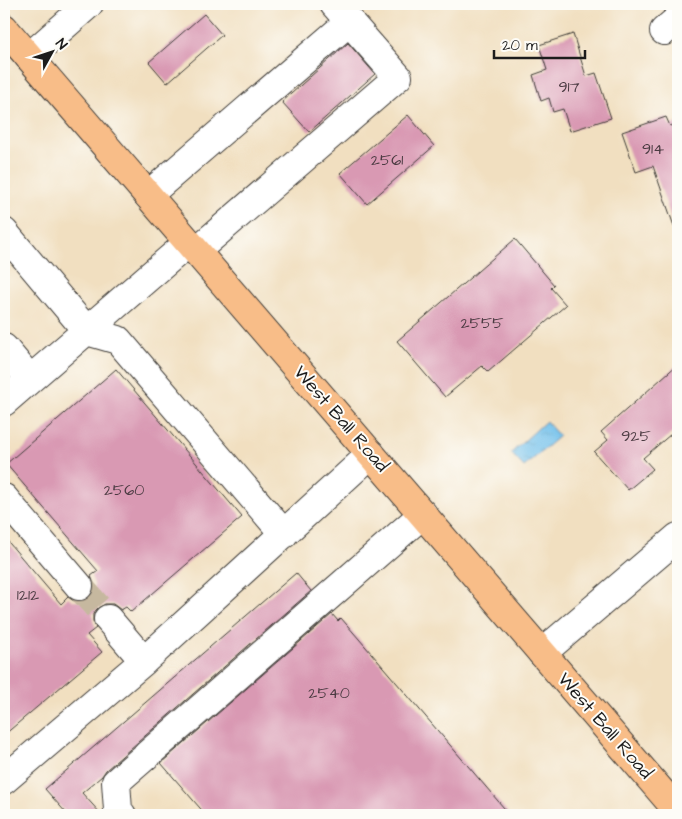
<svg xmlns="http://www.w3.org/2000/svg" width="682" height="819" viewBox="0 0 682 819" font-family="'Architects Daughter',sans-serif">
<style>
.water{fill:url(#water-ripples);stroke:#466e84}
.building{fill:#d999b3}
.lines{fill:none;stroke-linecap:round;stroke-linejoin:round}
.minor-tunnel{stroke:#c6b89f;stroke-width:28;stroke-dasharray:28 14;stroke-linecap:butt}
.minor-casing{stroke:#3c3935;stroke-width:30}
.major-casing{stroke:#3c3935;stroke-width:30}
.minor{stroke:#fff;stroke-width:28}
.major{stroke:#f8bd88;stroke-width:28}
.labels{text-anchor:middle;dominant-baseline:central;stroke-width:4;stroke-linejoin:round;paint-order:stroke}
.number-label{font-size:16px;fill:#4b3b42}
.street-label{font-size:19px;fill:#1c1c1c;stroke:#fdfcf7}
</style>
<defs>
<pattern id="water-ripples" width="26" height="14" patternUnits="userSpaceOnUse" patternTransform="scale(1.25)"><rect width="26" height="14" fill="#71c0eb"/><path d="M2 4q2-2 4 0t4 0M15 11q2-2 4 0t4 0" fill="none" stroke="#61a4c9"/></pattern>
</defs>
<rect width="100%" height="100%" fill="#fdfcf7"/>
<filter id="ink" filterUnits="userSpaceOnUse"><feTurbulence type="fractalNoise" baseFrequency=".02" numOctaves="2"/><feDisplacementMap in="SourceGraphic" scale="10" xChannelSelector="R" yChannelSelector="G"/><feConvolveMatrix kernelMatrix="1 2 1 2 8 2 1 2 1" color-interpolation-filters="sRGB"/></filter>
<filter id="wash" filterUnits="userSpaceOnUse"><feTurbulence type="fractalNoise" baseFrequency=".0096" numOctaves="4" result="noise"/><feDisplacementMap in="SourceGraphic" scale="20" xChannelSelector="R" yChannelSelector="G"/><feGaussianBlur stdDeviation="1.12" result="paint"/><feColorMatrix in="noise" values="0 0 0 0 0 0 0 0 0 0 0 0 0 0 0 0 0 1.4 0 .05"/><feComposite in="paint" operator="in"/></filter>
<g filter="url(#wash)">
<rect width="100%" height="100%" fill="#f1dfc0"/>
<path class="water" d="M 546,421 L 559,436 L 524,467 L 511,453 Z"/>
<g id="blocks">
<path class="building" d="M 204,14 L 222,35 L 167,83 L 149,62 Z
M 573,34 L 586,76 L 596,73 L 611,118 L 570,131 L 563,109 L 553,112 L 549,98 L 541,101 L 533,75 L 547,70 L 539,45 Z
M 348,43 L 375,74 L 309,132 L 282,102 Z
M 408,115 L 434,146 L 367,204 L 340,173 Z
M 666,117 L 670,126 L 678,123 L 678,228 L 675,229 L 653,166 L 636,172 L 622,132 Z
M 515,239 L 554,285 L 551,288 L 566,305 L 488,372 L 482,366 L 445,397 L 397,341 Z
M 678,364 L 678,428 L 643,458 L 653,469 L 628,490 L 594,452 L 608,440 L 601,432 Z
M 116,369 L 242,517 L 131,612 L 126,607 L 121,610 L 113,604 L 105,604 L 98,608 L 93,614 L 93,621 L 96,628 L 87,635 L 102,652 L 4,735 L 4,537 L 61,604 L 68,597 L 74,601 L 81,601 L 89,598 L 94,591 L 94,584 L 91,576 L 98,571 L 6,464 Z
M 296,573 L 311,591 L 106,770 L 102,776 L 82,793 L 102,815 L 68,815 L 45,789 Z
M 332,614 L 338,621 L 341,618 L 510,815 L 206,815 L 161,763 Z"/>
</g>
</g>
<g filter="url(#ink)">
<use href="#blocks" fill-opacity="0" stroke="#3c3935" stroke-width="1"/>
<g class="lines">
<path class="minor-tunnel" d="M 79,586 L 108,619"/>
<defs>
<path id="minor" d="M 664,31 L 678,19
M 29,57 L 89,4
M 148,195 L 350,21
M 4,232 L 87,331 L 118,340 L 284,534
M 196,251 L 398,77 L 334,4
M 4,348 L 30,379
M 4,402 L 188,243
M 4,498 L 79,586
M 108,619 L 144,661
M 542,653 L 678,537
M 4,780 L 144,661 L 371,454
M 122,815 L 118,810 L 116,782 L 423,514"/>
<path id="major" d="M 4,28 L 678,811"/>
</defs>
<use href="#minor" class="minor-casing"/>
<use href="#major" class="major-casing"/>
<use href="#minor" class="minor"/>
<use href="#major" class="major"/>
</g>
</g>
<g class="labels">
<g class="number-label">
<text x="569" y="87">917</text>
<text x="653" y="149">914</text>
<text x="387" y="160">2561</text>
<text x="482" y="323">2555</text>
<text x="636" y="436">925</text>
<text x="124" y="490">2560</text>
<text x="28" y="595">1212</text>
<text x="329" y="693">2540</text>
</g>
<g class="street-label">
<text transform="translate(341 419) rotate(49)">West Ball Road</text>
<text transform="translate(605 726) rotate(49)">West Ball Road</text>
</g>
</g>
<rect width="682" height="819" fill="none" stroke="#fdfcf7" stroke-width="20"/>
<g transform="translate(52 52) rotate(50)" stroke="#fdfcf7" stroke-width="4" paint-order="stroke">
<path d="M0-4L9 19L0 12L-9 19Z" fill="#1c1c1c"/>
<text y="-8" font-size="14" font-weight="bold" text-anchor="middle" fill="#1c1c1c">N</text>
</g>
<path d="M494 50v8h91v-8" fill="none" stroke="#1c1c1c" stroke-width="2.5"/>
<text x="502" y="50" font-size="15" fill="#1c1c1c" stroke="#fdfcf7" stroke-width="4" paint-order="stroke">20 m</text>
</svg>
